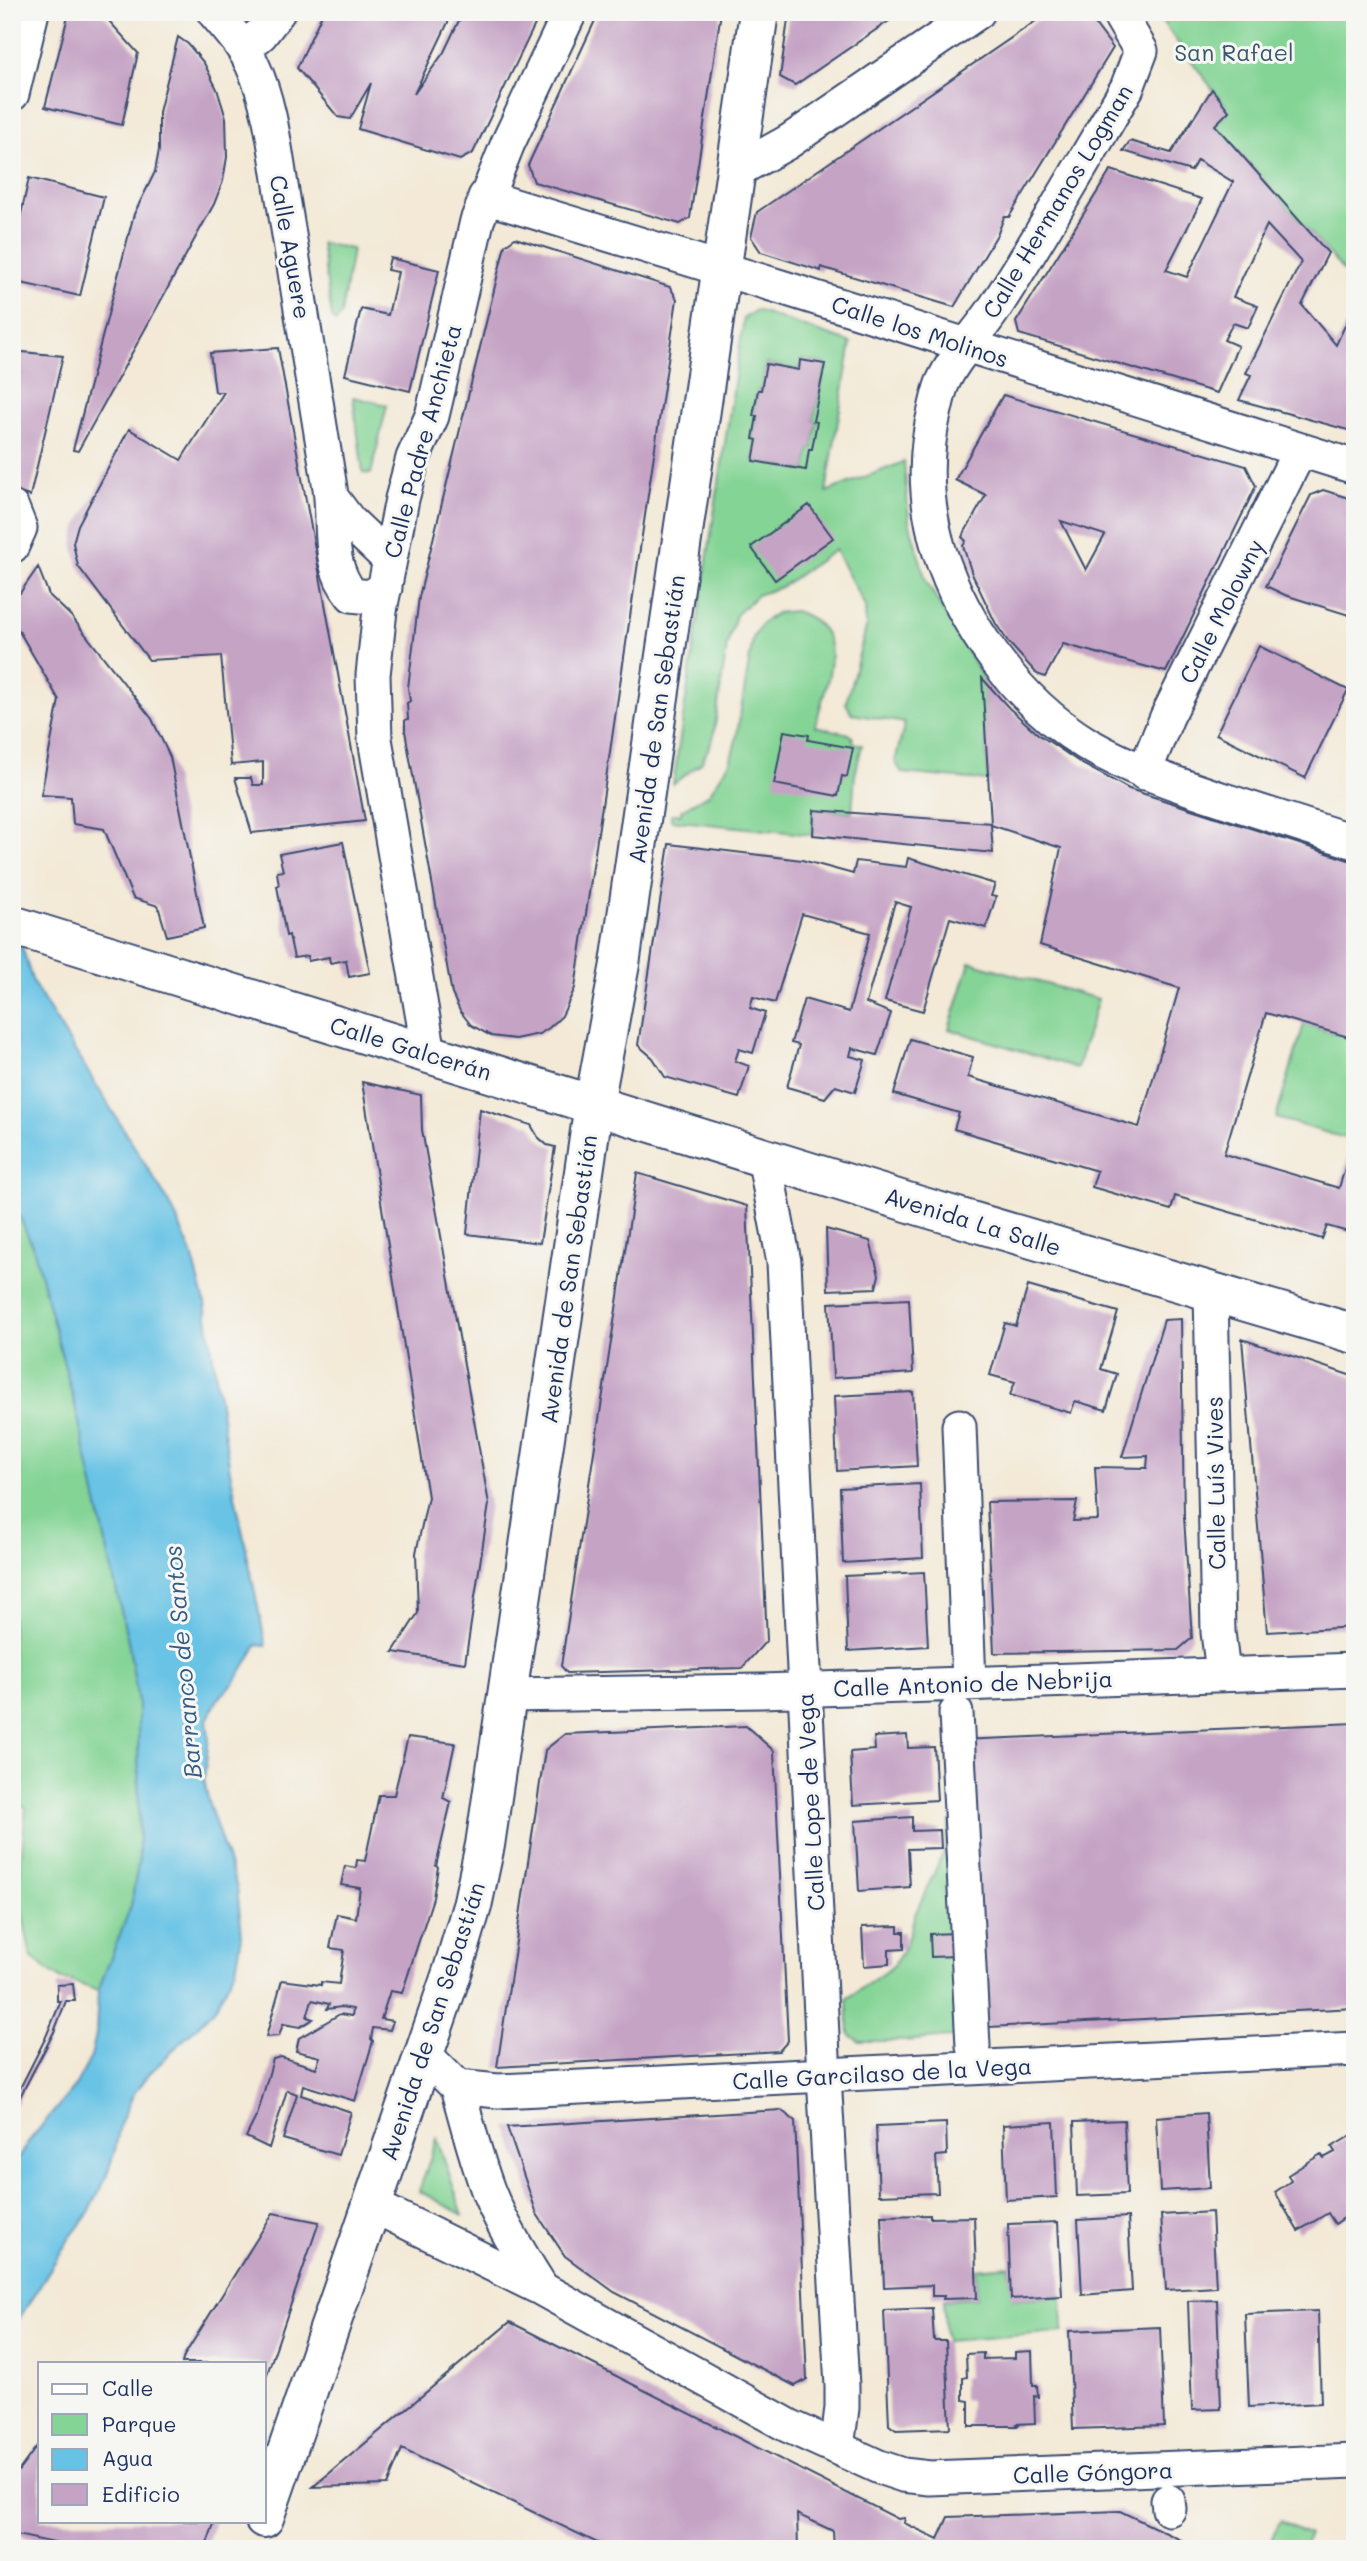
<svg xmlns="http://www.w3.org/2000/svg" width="1367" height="2561" viewBox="0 0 1367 2561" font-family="Mali,sans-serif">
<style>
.green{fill:#84d495;stroke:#50827a;stroke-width:2;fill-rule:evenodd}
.water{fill:#67c3e5;stroke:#4179a2;stroke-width:2}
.building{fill:#c5a3c5;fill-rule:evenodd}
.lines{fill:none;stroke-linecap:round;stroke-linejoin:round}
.street-casing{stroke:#3b4b70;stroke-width:37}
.secondary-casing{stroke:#3b4b70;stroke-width:42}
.street{stroke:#fff;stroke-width:33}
.secondary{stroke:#fff;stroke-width:38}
.labels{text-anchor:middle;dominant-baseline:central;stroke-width:6;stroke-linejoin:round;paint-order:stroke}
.park-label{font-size:23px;fill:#35586c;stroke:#f6f6f2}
.street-label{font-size:23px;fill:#1b2f5e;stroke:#f6f6f2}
.water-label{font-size:24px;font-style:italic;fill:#325b86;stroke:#f6f6f2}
</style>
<rect width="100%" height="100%" fill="#f6f6f2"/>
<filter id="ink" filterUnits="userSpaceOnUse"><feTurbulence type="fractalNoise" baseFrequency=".0143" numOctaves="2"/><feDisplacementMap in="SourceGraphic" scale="14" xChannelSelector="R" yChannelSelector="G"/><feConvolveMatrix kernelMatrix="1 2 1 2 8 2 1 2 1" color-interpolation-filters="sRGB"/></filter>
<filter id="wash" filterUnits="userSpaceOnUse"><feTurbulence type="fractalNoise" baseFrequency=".00686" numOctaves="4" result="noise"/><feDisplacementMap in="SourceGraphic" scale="28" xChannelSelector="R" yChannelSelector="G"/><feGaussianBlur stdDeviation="1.57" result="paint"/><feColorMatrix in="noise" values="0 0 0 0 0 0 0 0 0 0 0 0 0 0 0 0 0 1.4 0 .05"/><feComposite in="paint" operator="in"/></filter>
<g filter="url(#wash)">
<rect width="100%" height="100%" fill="#f3e9d6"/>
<path class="green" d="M 1155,12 L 1355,12 L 1355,284 L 1215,125 L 1229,111 Z
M 321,243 L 352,249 L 341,315 L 336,322 L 332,317 Z
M 756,310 L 851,343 L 826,492 L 904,462 L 909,521 L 926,581 L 983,678 L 988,781 L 902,773 L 895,761 L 905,723 L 852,714 L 846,703 L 866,628 L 865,606 L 835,550 L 781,587 L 757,595 L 736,615 L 727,645 L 713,739 L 701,763 L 673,784 L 744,318 ZM 801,360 L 825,364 L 813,421 L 817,422 L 812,449 L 809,449 L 806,470 L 753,461 L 757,440 L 753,438 L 757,416 L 753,415 L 758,390 L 761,390 L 766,364 L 799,370 Z
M 353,397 L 387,405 L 371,474 L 363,473 Z
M 795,611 C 853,630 826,682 815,726 L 849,734 L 853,738 L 853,743 L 862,745 L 855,775 L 852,812 L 814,810 L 813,835 L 671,820 L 671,814 L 681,814 L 681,810 L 709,794 L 730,762 L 736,740 L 753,638 L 762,623 L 777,613 Z
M 970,962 L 1098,999 L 1077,1068 L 949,1029 Z
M 1304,1024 L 1355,1039 L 1355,1141 L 1276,1118 Z
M 12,1198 L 34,1250 L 76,1409 L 129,1646 L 138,1701 L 139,1859 L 131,1906 L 98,1991 L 71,1981 L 61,1980 L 31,1957 L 18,1892 L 26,1808 L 12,1797 Z
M 950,1820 L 962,2036 L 903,2041 L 859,2041 L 849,2035 L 847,1999 L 893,1966 L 904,1949 L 916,1912 L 945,1850 Z
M 437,2139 L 463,2215 L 419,2191 Z
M 1009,2266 L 1012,2299 L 1062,2296 L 1063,2332 L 946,2341 L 943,2300 L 977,2298 L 976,2269 Z
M 1280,2521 L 1309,2535 L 1303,2549 L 1267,2549 Z"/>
<path class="water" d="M 12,913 L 33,983 L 171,1206 L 192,1254 L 205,1303 L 230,1471 L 266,1646 L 257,1645 L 235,1682 L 218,1699 L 207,1720 L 209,1738 L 204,1779 L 209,1804 L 237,1888 L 242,1936 L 236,1969 L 214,2010 L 146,2077 L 133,2095 L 120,2124 L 115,2151 L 104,2182 L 89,2213 L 69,2239 L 12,2330 L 12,2169 L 28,2142 L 76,2085 L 91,2057 L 96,2034 L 98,1991 L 131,1906 L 139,1858 L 138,1701 L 129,1646 L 76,1409 L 34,1250 L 12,1198 Z"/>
<g id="blocks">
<path class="building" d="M 69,12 L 101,12 L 138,53 L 122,125 L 45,107 Z
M 323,12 L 453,12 L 414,94 L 444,52 L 463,12 L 541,12 L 473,153 L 460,160 L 358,129 L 371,83 L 350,119 L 338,117 L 297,68 Z
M 599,12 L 721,12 L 690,218 L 680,224 L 534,182 L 528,165 Z
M 789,12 L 902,12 L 795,85 L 780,77 Z
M 1049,12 L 1086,12 L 1113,48 L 1009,217 L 1004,217 L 998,233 L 954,307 L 821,267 L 821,271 L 761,252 L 751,237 L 757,212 Z
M 178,37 L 188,44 L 204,63 L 217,89 L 226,118 L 227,157 L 223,181 L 214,204 L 78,451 L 73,450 L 134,214 L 155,172 L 159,150 L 159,112 Z
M 1212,89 L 1229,111 L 1215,125 L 1328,253 L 1302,305 L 1336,345 L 1355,304 L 1355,432 L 1239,400 L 1251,375 L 1246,373 L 1301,262 L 1267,225 L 1233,297 L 1258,306 L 1248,328 L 1233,323 L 1224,340 L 1238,346 L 1217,393 L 1019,334 L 1016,322 L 1111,170 L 1202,199 L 1166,270 L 1187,277 L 1233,182 L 1197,160 L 1191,171 L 1123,151 L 1130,141 L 1171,153 Z
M 29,178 L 104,197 L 80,296 L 12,281 L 12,255 Z
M 515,238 L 670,287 L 677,299 L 575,988 L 562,1016 L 549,1028 L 539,1034 L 515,1039 L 491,1036 L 471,1025 L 460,1011 L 452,994 L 405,731 L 405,720 L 408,719 L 407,703 L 410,701 L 408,688 L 419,597 L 505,245 Z
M 390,258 L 439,270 L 410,391 L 345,375 L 361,309 L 388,315 L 398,272 L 387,270 Z
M 278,348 L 365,821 L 252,833 L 235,778 L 251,778 L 253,785 L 263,785 L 263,762 L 231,765 L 221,656 L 149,660 L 78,566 L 73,543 L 78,525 L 129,429 L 181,460 L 224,392 L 215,392 L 210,353 Z
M 12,351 L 63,356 L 30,496 L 12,491 Z
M 800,360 L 825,364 L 813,421 L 817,422 L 812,449 L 809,449 L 806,470 L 753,461 L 757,440 L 753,439 L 757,416 L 753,416 L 758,390 L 761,390 L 766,364 L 799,370 Z
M 1003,395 L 1246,466 L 1256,486 L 1166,672 L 1063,644 L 1045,677 L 1037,674 L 1009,643 L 996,624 L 972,574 L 963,546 L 966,541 L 962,537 L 986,495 L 955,480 ZM 1061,521 L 1105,535 L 1086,570 Z
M 1323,490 L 1355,500 L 1355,617 L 1285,595 L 1266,586 L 1311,495 Z
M 809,505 L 833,538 L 775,580 L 751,547 Z
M 38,567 L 49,595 L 71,616 L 152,719 L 170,757 L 204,928 L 167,936 L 158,906 L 133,898 L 104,829 L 73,824 L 71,797 L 41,795 L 59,700 L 12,619 L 12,592 L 20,593 Z
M 1259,646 L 1348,690 L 1305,778 L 1216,734 Z
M 982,678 L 1009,708 L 1038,734 L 1082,764 L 1129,789 L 1355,862 L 1355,1039 L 1266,1013 L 1224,1154 L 1339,1188 L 1349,1155 L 1355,1156 L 1355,1234 L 1327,1226 L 1322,1239 L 1175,1196 L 1171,1210 L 1092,1187 L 1097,1171 L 954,1129 L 959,1113 L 894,1094 L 910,1039 L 973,1057 L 968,1077 L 1139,1127 L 1179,988 L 1040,945 L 1061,848 L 991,825 L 993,853 L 813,835 L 814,810 L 991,823 Z
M 784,731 L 809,735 L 808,740 L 853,748 L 847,777 L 842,776 L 838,796 L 774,784 Z
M 343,842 L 370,973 L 349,977 L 346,960 L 330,963 L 329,957 L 308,961 L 308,956 L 294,958 L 289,935 L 286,936 L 277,886 L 279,886 L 277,872 L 283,871 L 279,854 Z
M 669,844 L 802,860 L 853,874 L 856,861 L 906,867 L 908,858 L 995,884 L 991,896 L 996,897 L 986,928 L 950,918 L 923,1011 L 885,1001 L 911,907 L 895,902 L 866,1003 L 891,1013 L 877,1055 L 852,1048 L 850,1056 L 865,1060 L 855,1092 L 835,1086 L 825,1098 L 787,1087 L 799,1045 L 791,1043 L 804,999 L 849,1012 L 870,933 L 802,914 L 775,1003 L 753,997 L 750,1008 L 765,1013 L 753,1053 L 739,1049 L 735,1061 L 749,1066 L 739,1098 L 665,1077 L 653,1058 L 638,1045 Z
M 362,1082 L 421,1095 L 422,1130 L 489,1504 L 465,1663 L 393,1652 L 418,1613 L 416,1553 L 428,1497 Z
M 480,1109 L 531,1125 L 538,1137 L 547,1145 L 555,1147 L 540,1243 L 467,1234 Z
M 637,1173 L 747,1206 L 767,1640 L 742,1668 L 567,1673 L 561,1666 Z
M 826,1229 L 870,1241 L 879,1275 L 876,1288 L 828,1290 Z
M 1028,1286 L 1118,1312 L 1101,1369 L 1117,1374 L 1106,1410 L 1075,1401 L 1071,1413 L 1010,1395 L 1015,1382 L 990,1375 L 1005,1323 L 1016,1326 Z
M 909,1299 L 913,1373 L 833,1378 L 829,1303 Z
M 1181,1319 L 1184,1518 L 1192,1638 L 1178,1650 L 994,1653 L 987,1502 L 1077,1501 L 1073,1521 L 1098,1520 L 1095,1467 L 1147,1468 L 1148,1456 L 1122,1457 L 1164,1320 Z
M 1242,1339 L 1355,1377 L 1355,1627 L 1267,1632 Z
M 913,1392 L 917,1466 L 837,1471 L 834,1396 Z
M 920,1484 L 923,1558 L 843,1563 L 840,1488 Z
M 924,1572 L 928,1646 L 848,1651 L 845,1576 Z
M 1355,1723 L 1355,2008 L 989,2027 L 978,2016 L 960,1740 Z
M 746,1726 L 774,1751 L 788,2041 L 779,2051 L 497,2067 L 545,1750 L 565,1734 Z
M 907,1735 L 908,1748 L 934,1747 L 937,1800 L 853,1805 L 850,1752 L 875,1750 L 874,1737 Z
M 408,1737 L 455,1743 L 443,1798 L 451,1802 L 436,1866 L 438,1867 L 433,1898 L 402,1993 L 390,1991 L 381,2019 L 393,2021 L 390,2030 L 373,2028 L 371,2039 L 373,2041 L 355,2101 L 303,2085 L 301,2095 L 351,2112 L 338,2155 L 283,2139 L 297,2094 L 287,2090 L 269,2148 L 246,2137 L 258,2113 L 273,2059 L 281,2057 L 316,2068 L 320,2057 L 296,2051 L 299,2038 L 340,2014 L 352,2016 L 353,2009 L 341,2007 L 327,2009 L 329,2004 L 312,2000 L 307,2017 L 313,2019 L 300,2027 L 283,2024 L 279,2036 L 266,2037 L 282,1980 L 321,1985 L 321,1982 L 339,1984 L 344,1950 L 330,1948 L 337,1914 L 356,1918 L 360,1888 L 341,1885 L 345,1866 L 356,1868 L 357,1860 L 365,1861 L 379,1795 L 394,1795 Z
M 912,1817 L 912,1831 L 940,1830 L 941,1848 L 908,1849 L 910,1887 L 859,1891 L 855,1821 Z
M 898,1926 L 898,1932 L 904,1932 L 904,1949 L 889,1950 L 889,1964 L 864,1966 L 862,1927 Z
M 956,1933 L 956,1956 L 931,1957 L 930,1934 Z
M 73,1984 L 75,2001 L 66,2001 L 54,2032 L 12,2112 L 12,2104 L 45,2039 L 61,2001 L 57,2001 L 57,1985 Z
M 781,2110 L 795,2121 L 798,2184 L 807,2379 L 795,2386 L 614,2292 L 565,2256 L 537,2214 L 507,2127 Z
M 1206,2113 L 1210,2188 L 1160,2191 L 1156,2117 Z
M 1124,2120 L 1127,2194 L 1077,2196 L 1074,2122 Z
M 1054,2122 L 1057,2197 L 1006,2200 L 1003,2125 Z
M 946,2123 L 947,2155 L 936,2156 L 938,2193 L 879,2195 L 876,2126 Z
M 1355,2133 L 1355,2215 L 1349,2219 L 1347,2216 L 1335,2224 L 1328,2213 L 1298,2231 L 1275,2192 L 1291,2181 L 1288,2175 L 1321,2154 L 1324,2158 L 1335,2152 L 1332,2147 Z
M 1212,2212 L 1216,2287 L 1166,2290 L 1161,2215 Z
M 273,2213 L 319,2222 L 265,2380 L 264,2363 L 182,2363 L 184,2356 Z
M 930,2215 L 930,2218 L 974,2217 L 977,2298 L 943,2299 L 944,2296 L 932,2296 L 932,2285 L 884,2287 L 881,2216 Z
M 1128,2217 L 1132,2291 L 1082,2295 L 1078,2220 Z
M 1058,2222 L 1062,2296 L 1011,2299 L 1008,2224 Z
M 1217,2300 L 1221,2409 L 1192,2410 L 1188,2301 Z
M 932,2308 L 934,2341 L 946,2341 L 950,2428 L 896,2430 L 889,2425 L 884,2310 Z
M 1318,2311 L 1321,2403 L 1249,2407 L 1245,2314 Z
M 510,2322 L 898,2519 L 905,2518 L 904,2523 L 938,2539 L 948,2517 L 1120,2511 L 1200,2549 L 834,2549 L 833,2531 L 797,2514 L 798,2549 L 610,2549 L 402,2449 L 387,2485 L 313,2487 Z
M 1160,2327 L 1164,2426 L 1073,2429 L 1069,2331 Z
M 1032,2351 L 1033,2385 L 1037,2385 L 1038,2397 L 1034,2396 L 1035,2423 L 1017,2424 L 1018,2426 L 969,2426 L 969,2401 L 963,2400 L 963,2378 L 967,2377 L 966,2354 L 983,2353 L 983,2359 L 1015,2358 L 1015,2352 Z
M 37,2446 L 40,2447 L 40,2521 L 215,2521 L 205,2549 L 82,2549 L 12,2534 L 12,2480 Z"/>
</g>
</g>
<g filter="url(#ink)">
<use href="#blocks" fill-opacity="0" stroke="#3b4b70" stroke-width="2"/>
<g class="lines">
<defs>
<path id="street" d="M 214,12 C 228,29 243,44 252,64 C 272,106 276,158 284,204 C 300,298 315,393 330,488 C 335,525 326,564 352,595 L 370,597 L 385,588
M 1118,12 L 1141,51 L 1127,88 C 1084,161 1042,235 996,306 C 979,333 955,355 942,384 C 939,392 937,401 935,410 C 923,457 925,503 939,550 C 963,626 1018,702 1087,744 C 1130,769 1176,784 1224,800 C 1267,814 1311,828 1355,842
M 244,48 L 261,34 L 278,12
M 12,94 L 32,12
M 736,171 L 788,142 L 978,12
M 485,197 L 781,287 L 1355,467
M 331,497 L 349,521 L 390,560
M 12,508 L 20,528 L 12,546
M 1144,773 L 1167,717 L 1300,450
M 429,1053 L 375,739 L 373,675 L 380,610 L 402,499 L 413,458 L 432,416 L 437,395 L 477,221 L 508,143 L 570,12
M 764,1157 L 784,1262 L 824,2076 L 842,2386 L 842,2408 L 837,2448
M 1211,1292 L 1218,1632 L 1223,1673
M 959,1426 L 969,1683
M 507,1695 L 762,1691 L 1355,1670
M 956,1713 L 973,2046
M 424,2054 L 457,2087 L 498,2091 L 1355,2049
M 457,2087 C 467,2123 476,2159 489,2193 C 503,2227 523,2258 542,2289
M 372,2205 L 542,2289 L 789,2426 L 879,2467 L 903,2475 L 930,2478 L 1355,2461
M 1168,2501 L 1169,2509"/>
<path id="secondary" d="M 12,925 L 920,1206 L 1355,1334
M 264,2518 L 453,1970 L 472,1906 L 485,1845 L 594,1104 L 620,964 L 759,12"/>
</defs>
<use href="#street" class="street-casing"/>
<use href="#secondary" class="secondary-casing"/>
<use href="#street" class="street"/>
<use href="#secondary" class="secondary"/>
</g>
</g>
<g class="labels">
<g class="park-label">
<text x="1234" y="52">San Rafael</text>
</g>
<g class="street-label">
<text transform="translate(1057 201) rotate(-59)">Calle Hermanos Logman</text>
<text transform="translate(291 247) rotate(80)">Calle Aguere</text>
<text transform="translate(920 331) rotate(18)">Calle los Molinos</text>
<text transform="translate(422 441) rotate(-75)">Calle Padre Anchieta</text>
<text transform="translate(1221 611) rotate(-63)">Calle Molowny</text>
<text transform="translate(656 719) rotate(-82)">Avenida de San Sebastián</text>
<text transform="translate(411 1048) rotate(17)">Calle Galcerán</text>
<text transform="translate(973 1221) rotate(17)">Avenida La Salle</text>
<text transform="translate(568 1279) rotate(-82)">Avenida de San Sebastián</text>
<text transform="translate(1215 1483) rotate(-91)">Calle Luís Vives</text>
<text transform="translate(973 1683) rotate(-2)">Calle Antonio de Nebrija</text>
<text transform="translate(810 1802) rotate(-93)">Calle Lope de Vega</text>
<text transform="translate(432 2021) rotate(-72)">Avenida de San Sebastián</text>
<text transform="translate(882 2073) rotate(-3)">Calle Garcilaso de la Vega</text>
<text transform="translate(1093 2472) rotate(-2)">Calle Góngora</text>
</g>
<g class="water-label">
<text transform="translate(182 1662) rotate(-95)">Barranco de Santos</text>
</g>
</g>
<rect width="1367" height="2561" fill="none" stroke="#f6f6f2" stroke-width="42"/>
<rect x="38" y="2362" width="228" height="161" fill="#f6f6f2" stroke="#9ea6b7" stroke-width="2"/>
<rect x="52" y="2384" width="35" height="10" fill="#ffffff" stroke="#9ea6b7" stroke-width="2"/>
<text x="102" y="2396" font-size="21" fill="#1b2f5e">Calle</text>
<rect x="52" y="2414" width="35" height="21" fill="#84d495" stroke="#9ea6b7" stroke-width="2"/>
<text x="102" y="2432" font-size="21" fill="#1b2f5e">Parque</text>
<rect x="52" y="2449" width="35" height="21" fill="#67c3e5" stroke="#9ea6b7" stroke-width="2"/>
<text x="102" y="2466" font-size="21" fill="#1b2f5e">Agua</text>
<rect x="52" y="2484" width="35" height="21" fill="#c5a3c5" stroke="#9ea6b7" stroke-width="2"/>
<text x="102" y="2502" font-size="21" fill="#1b2f5e">Edificio</text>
</svg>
